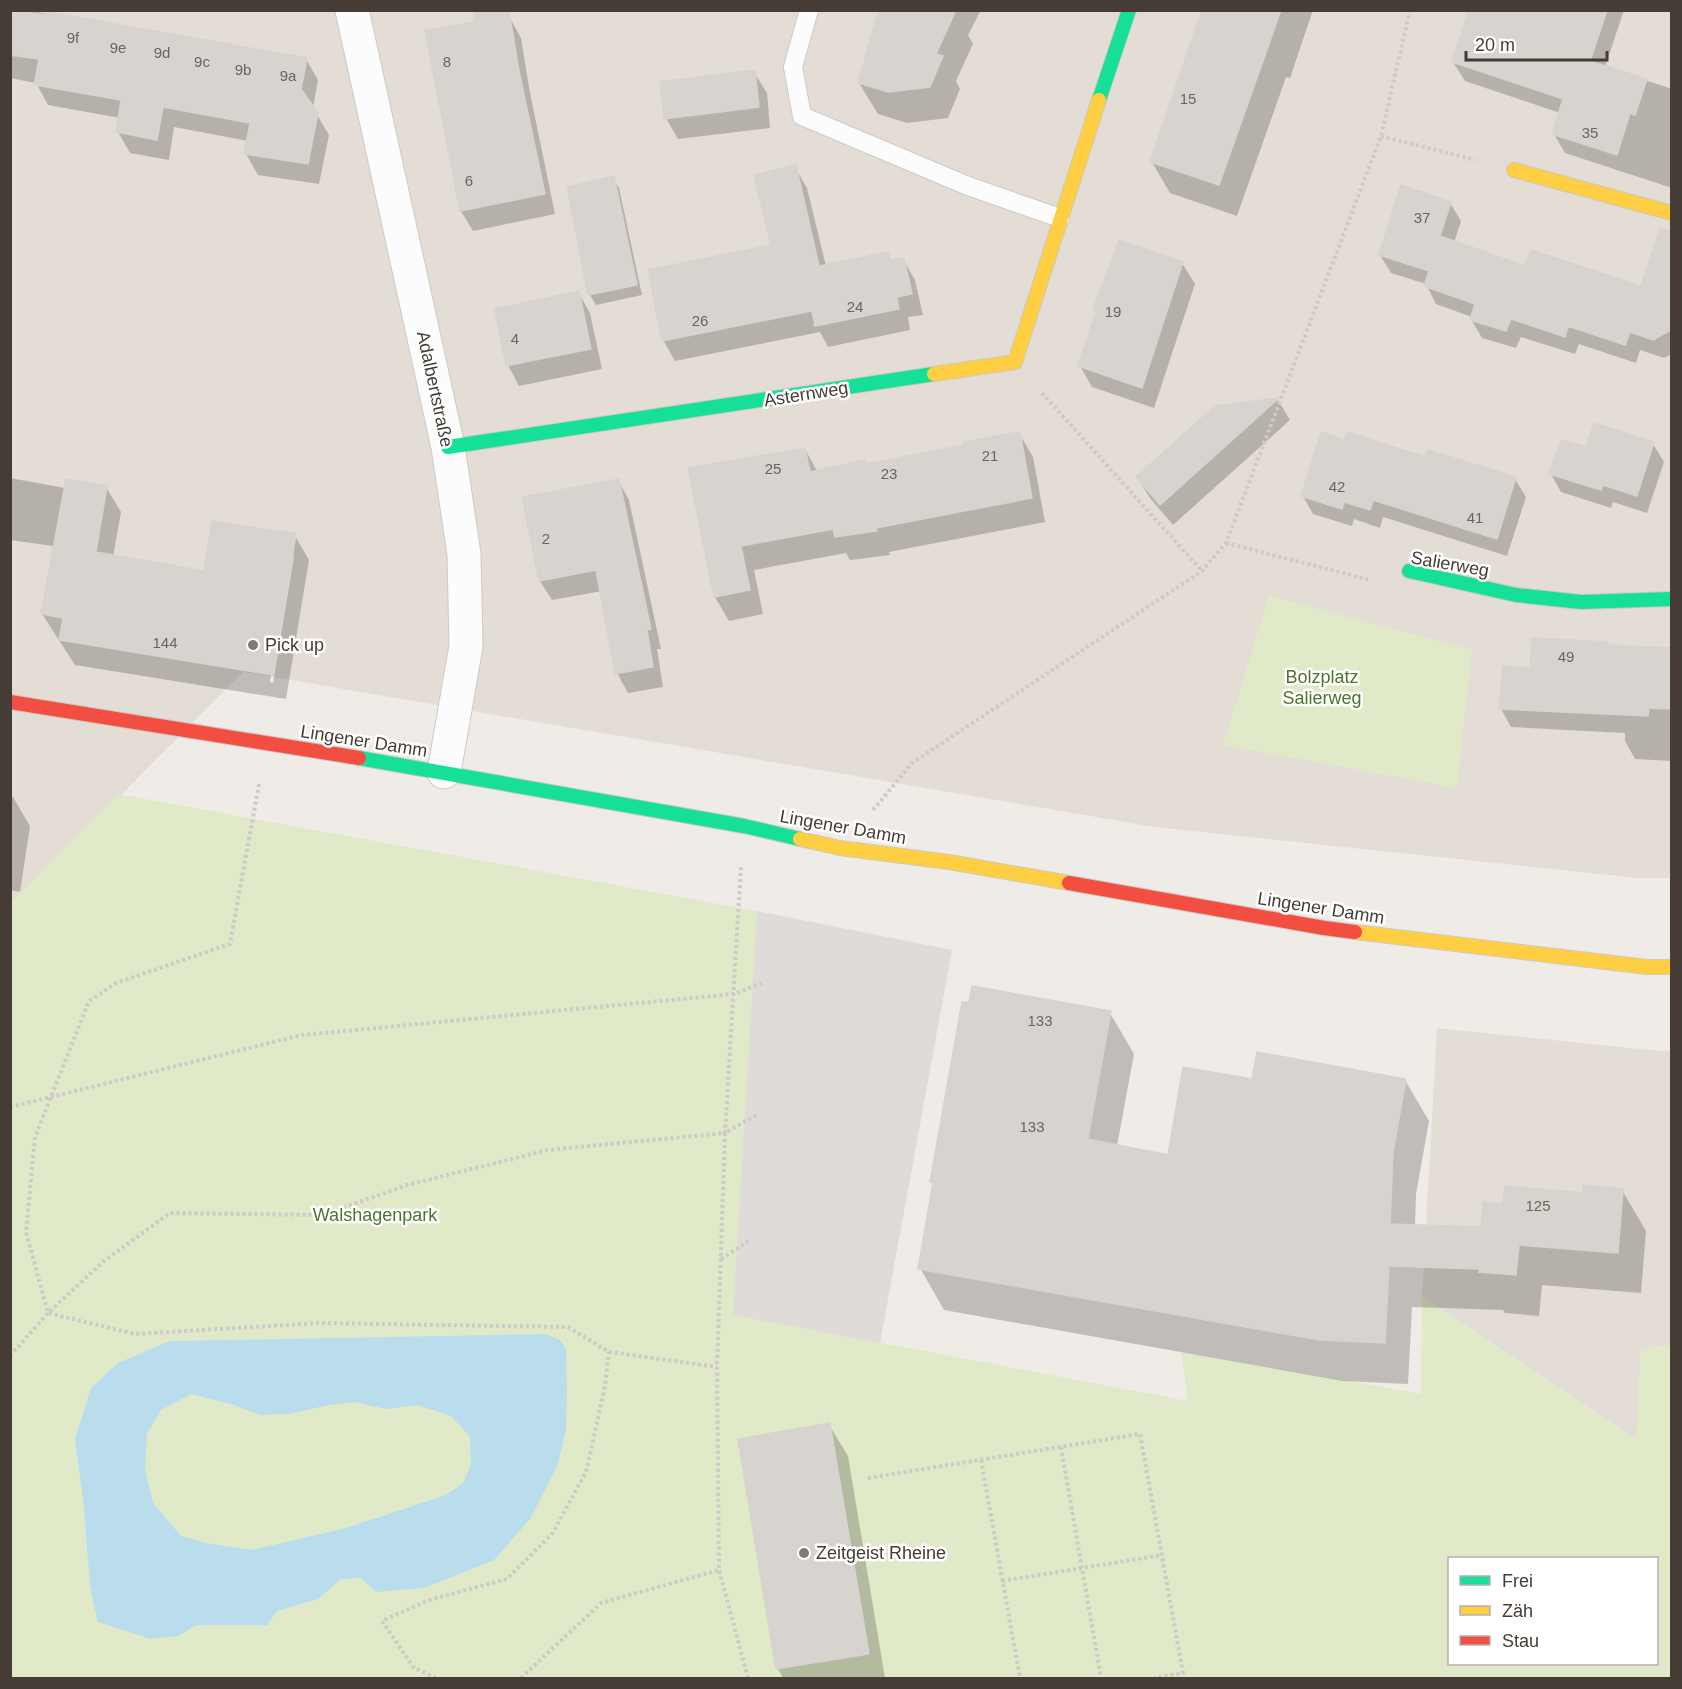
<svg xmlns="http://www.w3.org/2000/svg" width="1682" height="1689" viewBox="0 0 1682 1689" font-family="Helvetica,sans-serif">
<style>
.residential{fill:#e3ddd5}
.green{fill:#e0e9c8;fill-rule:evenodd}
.parking{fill:#dedbd8}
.water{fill:#b9dded;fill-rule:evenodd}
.shadow{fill:#0003;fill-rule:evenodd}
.building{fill:#d7d3cf;stroke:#d7d3ce;stroke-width:1.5}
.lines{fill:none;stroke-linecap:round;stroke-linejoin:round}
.lane-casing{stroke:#cdcac6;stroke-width:20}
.street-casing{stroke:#cdcac6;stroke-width:35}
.fast-casing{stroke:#cec9c0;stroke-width:16}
.slow-casing{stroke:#cec9c0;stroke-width:16}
.jam-casing{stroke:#cec9c0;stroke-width:16}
.path{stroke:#cdcac7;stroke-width:4;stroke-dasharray:3 3;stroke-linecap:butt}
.lane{stroke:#fdfcfc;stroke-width:18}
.street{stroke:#fdfcfc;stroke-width:33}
.fast{stroke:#16e098;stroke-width:14}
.slow{stroke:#ffcf43;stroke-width:14}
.jam{stroke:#f24e42;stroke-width:14}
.poi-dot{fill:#807a74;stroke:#fff;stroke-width:2}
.labels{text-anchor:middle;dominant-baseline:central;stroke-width:5;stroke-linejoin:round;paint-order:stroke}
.number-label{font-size:15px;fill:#6b645d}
.street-label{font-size:18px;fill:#453d35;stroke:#fff}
.poi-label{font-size:18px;fill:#453d35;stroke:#fff;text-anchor:start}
.park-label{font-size:18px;fill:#4e752a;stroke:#fff}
</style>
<rect width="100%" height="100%" fill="#efece8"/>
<path class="residential" d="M 11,11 L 1671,11 L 1671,878 L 1637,878 L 1155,827 L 243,672 L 11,906 Z
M 1437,1028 L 1660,1051 L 1671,1050 L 1671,1346 L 1641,1349 L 1637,1440 L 1422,1296 Z"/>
<path class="green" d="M 1269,596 L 1472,650 L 1457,788 L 1223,745 Z
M 118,794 L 757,911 L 734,1315 L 1188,1401 L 1181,1352 L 1421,1394 L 1422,1296 L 1636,1440 L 1641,1349 L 1671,1346 L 1671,1678 L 11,1678 L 10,904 ZM 1450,1558 L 1656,1558 L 1656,1664 L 1450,1664 Z"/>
<path class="parking" d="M 757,911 L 952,950 L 880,1343 L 733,1315 Z"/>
<path class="water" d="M 544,1334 L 559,1339 L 566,1349 L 567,1389 L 566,1429 L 558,1464 L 530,1519 L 494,1560 L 424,1588 L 376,1592 L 361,1578 L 341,1579 L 318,1599 L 277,1611 L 267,1625 L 197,1625 L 178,1636 L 151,1639 L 98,1622 L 90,1587 L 84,1506 L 75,1439 L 91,1388 L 118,1363 L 170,1341 ZM 191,1394 L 234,1405 L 260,1415 L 289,1414 L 329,1405 L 355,1402 L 386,1409 L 418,1405 L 451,1416 L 470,1437 L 471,1465 L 463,1483 L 446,1495 L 346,1528 L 252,1550 L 205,1543 L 181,1536 L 153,1503 L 145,1469 L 147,1434 L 161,1410 Z"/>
<path class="shadow" d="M 10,10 L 26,10 L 306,59 L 318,80 L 313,108 L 329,135 L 319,184 L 258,175 L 246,154 L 248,141 L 174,127 L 169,160 L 130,153 L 118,132 L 120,118 L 48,105 L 36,83 L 10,78 Z
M 881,10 L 981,10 L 968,35 L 973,44 L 956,81 L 960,89 L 948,118 L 907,123 L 878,114 L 859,83 Z
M 1206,10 L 1313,10 L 1290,78 L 1286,77 L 1237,216 L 1170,193 L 1152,162 Z
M 1531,10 L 1624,10 L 1605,67 L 1672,89 L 1672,188 L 1565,153 L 1554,134 L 1560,113 L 1465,81 L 1453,62 Z
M 510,18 L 521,38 L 530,93 L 555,214 L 473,231 L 461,211 Z
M 754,72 L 767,93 L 770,128 L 678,139 L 666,118 Z
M 795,167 L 807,188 L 826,266 L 887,253 L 892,262 L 903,259 L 915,280 L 923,315 L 908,317 L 910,330 L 828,347 L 820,332 L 675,361 L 663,340 L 773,246 Z
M 613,178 L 619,188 L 642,295 L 596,305 L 590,295 L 568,188 Z
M 1450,203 L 1461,221 L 1454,243 L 1526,268 L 1642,288 L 1651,261 L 1672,268 L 1672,354 L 1664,358 L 1640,350 L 1636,363 L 1579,344 L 1575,354 L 1521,337 L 1516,348 L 1482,338 L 1471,319 L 1472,317 L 1436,304 L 1426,284 L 1391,273 L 1380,255 Z
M 1182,263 L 1195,284 L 1154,408 L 1092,387 L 1080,366 L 1097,314 L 1095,310 Z
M 578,292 L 590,313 L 602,369 L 519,386 L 508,365 Z
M 1278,400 L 1290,420 L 1173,525 L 1150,498 L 1137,477 L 1215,407 Z
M 1019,433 L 1033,457 L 1045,522 L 889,552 L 890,555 L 850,560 L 846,553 L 754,570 L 763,614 L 729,621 L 715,597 L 689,469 L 805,449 L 817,471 L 867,466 L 965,446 Z
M 1346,442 L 1515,479 L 1526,497 L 1507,556 L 1383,517 L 1380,528 L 1354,519 L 1352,526 L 1313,514 L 1303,496 Z
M 1653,444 L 1664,462 L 1647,513 L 1613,502 L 1611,508 L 1561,492 L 1551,474 L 1586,449 Z
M 10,478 L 65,488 L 106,487 L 121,512 L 113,557 L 205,573 L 295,536 L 309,560 L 286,699 L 75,665 L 42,614 L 53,546 L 10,540 ZM 291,556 L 294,556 L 273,683 L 270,682 Z
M 618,480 L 629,500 L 661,649 L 657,649 L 663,687 L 628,693 L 617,673 L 602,591 L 552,600 L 540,581 Z
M 1609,647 L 1672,649 L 1672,761 L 1635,759 L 1625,741 L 1625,733 L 1511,727 L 1501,709 L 1531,669 Z
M 10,797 L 13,797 L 30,826 L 20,892 L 10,890 Z
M 1110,1013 L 1134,1054 L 1117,1146 L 1169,1157 L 1253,1081 L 1405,1080 L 1429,1121 L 1416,1194 L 1415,1226 L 1482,1228 L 1505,1206 L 1622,1190 L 1646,1231 L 1641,1293 L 1542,1285 L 1539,1316 L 1505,1313 L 1503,1310 L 1412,1307 L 1408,1384 L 1343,1381 L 944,1310 L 920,1268 L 934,1186 L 932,1182 Z
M 829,1425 L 848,1456 L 885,1678 L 783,1678 L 778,1669 L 740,1440 Z"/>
<path class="building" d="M 10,10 L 47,15 L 47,12 L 307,58 L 301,89 L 318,113 L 308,164 L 244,154 L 250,123 L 163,107 L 157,140 L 116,132 L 121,100 L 34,85 L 39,59 L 10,55 Z
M 473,10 L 509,10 L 519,71 L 545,194 L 460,211 L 425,30 L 475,22 Z
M 879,10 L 956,10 L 936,54 L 943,56 L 930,87 L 888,92 L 858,83 Z
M 1202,10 L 1281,10 L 1219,185 L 1150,162 Z
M 1469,10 L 1607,10 L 1590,61 L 1647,79 L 1635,115 L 1630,113 L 1617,155 L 1552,134 L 1563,99 L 1452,62 Z
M 755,70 L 759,107 L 664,119 L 660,82 Z
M 796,165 L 819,266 L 888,252 L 890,260 L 904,258 L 912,294 L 897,297 L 899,309 L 815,326 L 812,311 L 662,341 L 648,270 L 771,245 L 754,175 Z
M 614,176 L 637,285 L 588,295 L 567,187 Z
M 1401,185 L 1451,202 L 1440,236 L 1525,266 L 1531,250 L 1641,286 L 1660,229 L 1671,231 L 1671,330 L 1653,340 L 1630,332 L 1625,345 L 1568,326 L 1565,337 L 1511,319 L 1506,331 L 1470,320 L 1475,304 L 1424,286 L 1429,271 L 1379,255 Z
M 1119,240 L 1183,262 L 1142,388 L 1078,366 L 1096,312 L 1093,310 Z
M 579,291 L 591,349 L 506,366 L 495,309 Z
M 1279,398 L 1160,505 L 1136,477 L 1215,406 Z
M 1594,423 L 1654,442 L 1637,496 L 1603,485 L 1601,490 L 1549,474 L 1561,440 L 1586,447 Z
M 1020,432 L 1032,498 L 876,528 L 877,531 L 835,537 L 833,529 L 741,546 L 750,590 L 714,597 L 688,468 L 805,448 L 810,472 L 865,460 L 866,464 L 964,445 L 963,442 Z
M 1321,432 L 1345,440 L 1347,432 L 1425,457 L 1428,450 L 1516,477 L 1497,539 L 1373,500 L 1370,510 L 1344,502 L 1342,509 L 1301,496 Z
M 66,479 L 107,486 L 96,552 L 204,571 L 212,521 L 296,534 L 273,675 L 59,640 L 63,618 L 41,614 Z
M 619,479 L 651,629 L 647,630 L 653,667 L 615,674 L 596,570 L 539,581 L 522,497 Z
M 1532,638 L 1608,642 L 1608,645 L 1671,648 L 1671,709 L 1649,708 L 1648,716 L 1499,709 L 1503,666 L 1530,668 Z
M 972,986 L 1111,1011 L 1088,1139 L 1168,1155 L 1183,1067 L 1252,1079 L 1257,1052 L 1406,1079 L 1393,1152 L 1390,1224 L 1481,1227 L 1483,1202 L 1503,1204 L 1505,1186 L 1583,1193 L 1583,1185 L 1623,1189 L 1618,1253 L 1519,1245 L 1516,1275 L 1479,1272 L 1480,1269 L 1389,1266 L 1385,1343 L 1319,1340 L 918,1269 L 933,1183 L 930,1182 L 962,1002 L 969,1002 Z
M 830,1423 L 869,1654 L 776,1669 L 738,1439 Z"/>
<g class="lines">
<defs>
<path id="lane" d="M 809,10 L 793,67 L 802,116 L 968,186 L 1060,218"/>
<path id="street" d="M 352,10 L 448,447 L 464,554 L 466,646 L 444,772"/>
<path id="fast" d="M 1099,100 L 1129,10
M 448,447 L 934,374
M 1409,571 L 1516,595 L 1581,602 L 1672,599
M 359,758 L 744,826 L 800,839"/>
<path id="slow" d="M 1514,170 L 1672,213
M 934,374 L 1015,362 L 1099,100
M 800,839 L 840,848 L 949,862 L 1069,883
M 1355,932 L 1647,967 L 1672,967"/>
<path id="jam" d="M 10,702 L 359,758
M 1069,883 L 1324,928 L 1355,932"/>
</defs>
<use href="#lane" class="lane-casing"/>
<use href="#street" class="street-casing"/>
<use href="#fast" class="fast-casing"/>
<use href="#slow" class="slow-casing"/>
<use href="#jam" class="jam-casing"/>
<path class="path" d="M 1381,136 L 1475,160
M 1042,393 L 1202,571
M 1226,543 L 1370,580
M 259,784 L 230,944 L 116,983 L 89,1001 L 35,1137 L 26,1232 L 48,1313 L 135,1334 L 320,1323 L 568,1327 L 609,1352 L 717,1367
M 873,810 L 912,763 L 1202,571 L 1226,543 L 1381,136 L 1410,10
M 10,1107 L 302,1035 L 734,994 L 762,983
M 721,1259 L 750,1240
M 10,1356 L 48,1313 L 104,1261 L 170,1213 L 323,1215 L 407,1185 L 548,1150 L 725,1133 L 741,867
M 1061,1447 L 1101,1678
M 981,1460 L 1020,1678
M 868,1478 L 1140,1434 L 1183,1673 L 1154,1678
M 1002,1581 L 1162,1555
M 436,1678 L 414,1668 L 382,1621 L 429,1600 L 507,1579 L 552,1534 L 586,1472 L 605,1386 L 609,1352
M 521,1678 L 601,1603 L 719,1570
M 748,1678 L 719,1570 L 717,1367 L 725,1133 L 756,1115"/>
<use href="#lane" class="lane"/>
<use href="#street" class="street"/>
<use href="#fast" class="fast"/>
<use href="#slow" class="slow"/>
<use href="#jam" class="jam"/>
</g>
<g class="poi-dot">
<circle cx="253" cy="645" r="6"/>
<circle cx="804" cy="1553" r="6"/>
</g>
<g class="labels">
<g class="number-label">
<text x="73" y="37">9f</text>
<text x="118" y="47">9e</text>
<text x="162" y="52">9d</text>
<text x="202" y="61">9c</text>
<text x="447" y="61">8</text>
<text x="243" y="69">9b</text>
<text x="288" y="75">9a</text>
<text x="1188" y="98">15</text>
<text x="1590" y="132">35</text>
<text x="469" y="180">6</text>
<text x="1422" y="217">37</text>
<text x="855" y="306">24</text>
<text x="1113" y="311">19</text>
<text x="700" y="320">26</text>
<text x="515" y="338">4</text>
<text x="990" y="455">21</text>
<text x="773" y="468">25</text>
<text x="889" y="473">23</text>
<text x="1337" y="486">42</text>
<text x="1475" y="517">41</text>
<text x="546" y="538">2</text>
<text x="165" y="642">144</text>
<text x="1566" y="656">49</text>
<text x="1040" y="1020">133</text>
<text x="1032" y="1126">133</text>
<text x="1538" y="1205">125</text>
</g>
<g class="street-label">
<text transform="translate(435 389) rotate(78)">Adalbertstraße</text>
<text transform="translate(806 394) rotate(-9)">Asternweg</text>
<text transform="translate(1450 564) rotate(10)">Salierweg</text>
<text transform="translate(364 741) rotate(9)">Lingener Damm</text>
<text transform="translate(843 827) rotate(10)">Lingener Damm</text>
<text transform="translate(1321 908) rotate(9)">Lingener Damm</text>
</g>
<g class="poi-label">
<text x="265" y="645">Pick up</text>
<text x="816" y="1553">Zeitgeist Rheine</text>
</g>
<g class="park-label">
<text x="1322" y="677">Bolzplatz<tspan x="1322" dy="21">Salierweg</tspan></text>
<text x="375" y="1215">Walshagenpark</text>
</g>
</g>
<rect width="1682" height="1689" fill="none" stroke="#453d35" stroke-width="24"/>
<rect x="1448" y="1557" width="210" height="108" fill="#ffffff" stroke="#b5b1ae" stroke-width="1.5"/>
<rect x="1460" y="1576" width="30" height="9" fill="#16e098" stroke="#b5b1ae" stroke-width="1.5"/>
<text x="1502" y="1587" font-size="18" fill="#453d35">Frei</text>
<rect x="1460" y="1606" width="30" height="9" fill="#ffcf43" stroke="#b5b1ae" stroke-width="1.5"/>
<text x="1502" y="1617" font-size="18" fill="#453d35">Zäh</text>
<rect x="1460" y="1636" width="30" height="9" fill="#f24e42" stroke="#b5b1ae" stroke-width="1.5"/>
<text x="1502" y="1647" font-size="18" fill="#453d35">Stau</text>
<path d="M1466 51v9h141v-9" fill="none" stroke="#453d35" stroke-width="3"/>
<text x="1475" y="51" font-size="18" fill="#453d35" stroke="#ffffff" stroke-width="4.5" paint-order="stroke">20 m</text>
</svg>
